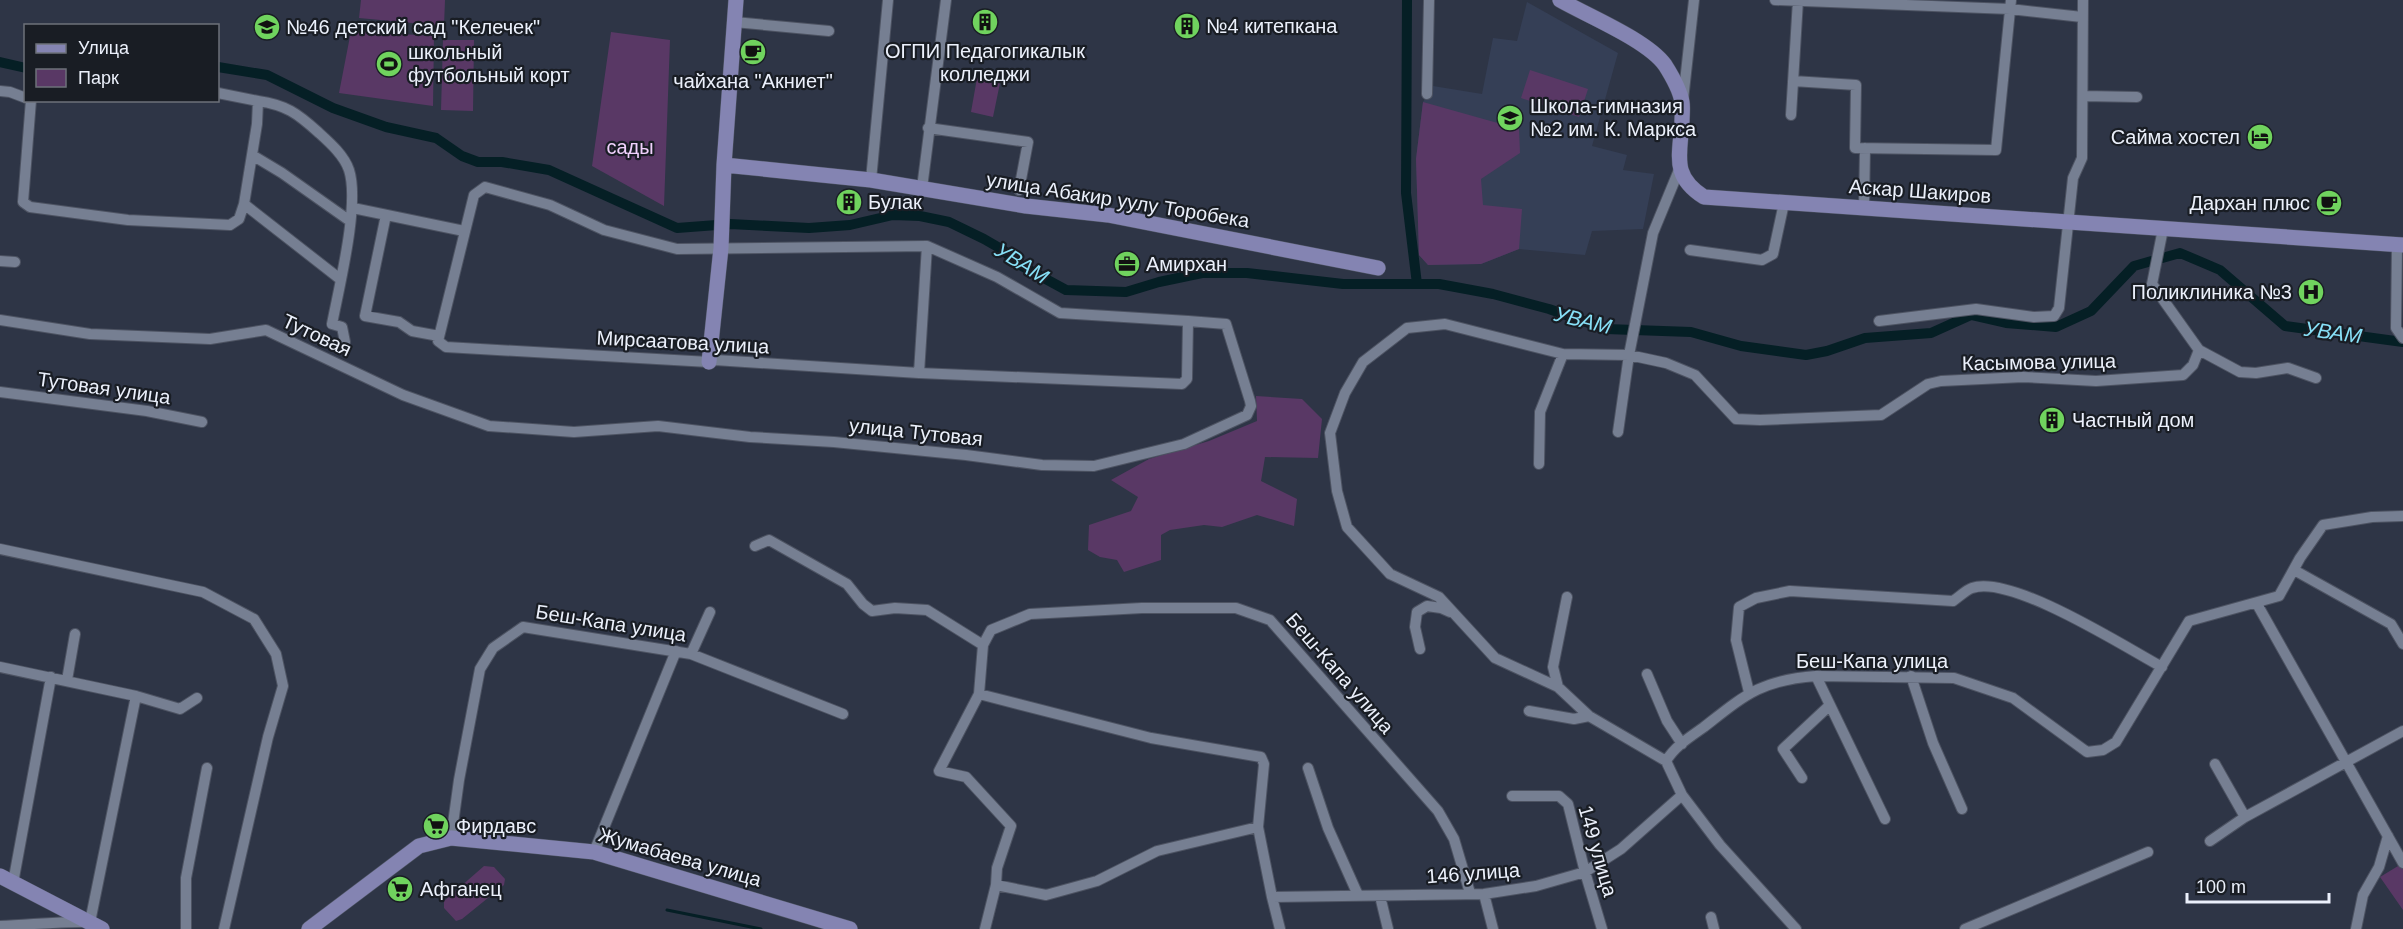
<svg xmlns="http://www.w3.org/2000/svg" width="2403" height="929" viewBox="0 0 2403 929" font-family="Helvetica,sans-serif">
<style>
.built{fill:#353f56}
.green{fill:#593865}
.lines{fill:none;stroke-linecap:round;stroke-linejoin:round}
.stream{stroke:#051f25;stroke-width:3}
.canal{stroke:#051f25;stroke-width:10}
.street-casing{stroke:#4d5362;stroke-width:12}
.secondary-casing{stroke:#4d5362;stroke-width:16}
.street{stroke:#767f92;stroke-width:10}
.secondary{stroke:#8484b2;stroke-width:15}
.labels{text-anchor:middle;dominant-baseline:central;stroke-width:4.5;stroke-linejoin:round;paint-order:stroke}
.poi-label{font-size:20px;fill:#ebf0fb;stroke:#191d24;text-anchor:start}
.park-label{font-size:20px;fill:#f0d0fc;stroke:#191d24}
.street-label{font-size:20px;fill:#ebf0fb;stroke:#191d24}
.water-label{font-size:21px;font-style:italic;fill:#87e0f7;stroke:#191d24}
</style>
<rect width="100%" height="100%" fill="#2e3546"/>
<path class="built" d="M 1527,2 L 1618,53 L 1592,146 L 1627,155 L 1623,170 L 1654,174 L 1643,229 L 1592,231 L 1585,255 L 1519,249 L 1481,264 L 1428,265 L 1419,255 L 1416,159 L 1423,102 L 1433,86 L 1482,94 L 1493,38 L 1517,41 Z"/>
<path class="green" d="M 361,0 L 445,0 L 444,26 L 359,18 Z
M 351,31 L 434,36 L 433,106 L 339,93 Z
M 611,32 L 670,40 L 664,206 L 592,166 Z
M 443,40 L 474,40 L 473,111 L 441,110 Z
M 1530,70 L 1588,89 L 1579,117 L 1521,98 Z
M 977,78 L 1000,83 L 993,117 L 971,112 Z
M 1423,102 L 1519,129 L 1520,153 L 1481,179 L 1483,205 L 1522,209 L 1519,249 L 1481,264 L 1428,265 L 1419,255 L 1416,159 Z
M 1256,396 L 1302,399 L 1322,419 L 1318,458 L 1265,457 L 1261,481 L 1297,499 L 1294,526 L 1257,515 L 1222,527 L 1204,525 L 1170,530 L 1161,535 L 1161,560 L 1124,572 L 1117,560 L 1100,557 L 1088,550 L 1089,525 L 1131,511 L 1138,497 L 1111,480 L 1149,459 L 1209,441 L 1257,421 Z
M 2403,863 L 2403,910 L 2380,877 Z
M 484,866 L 494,867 L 505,879 L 504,885 L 462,919 L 456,921 L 444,908 L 444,901 Z"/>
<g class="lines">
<path class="stream" d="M 667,910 L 761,929"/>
<path class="canal" d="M 1407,0 L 1406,193 L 1417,284
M 0,62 L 26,68
M 218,67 L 267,75 L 333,108 L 386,127 L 436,138 L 462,156 L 478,162 L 502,162 L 549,170 L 677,228 L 730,224 L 809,228 L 850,225 L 893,215 L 920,216 L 949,222 L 984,239 L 1003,250 L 1018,264 L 1066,290 L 1126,292 L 1159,282 L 1202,273 L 1247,273 L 1343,284 L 1439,284 L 1493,294 L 1549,309 L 1606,329 L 1691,332 L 1741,346 L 1806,355 L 1827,351 L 1865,338 L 1931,333 L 1971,315 L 2006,323 L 2056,327 L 2091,311 L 2134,266 L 2180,253 L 2220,270 L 2285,326 L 2403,342"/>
<defs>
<path id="street" d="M 1775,0 L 2010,9 L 2082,17
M 734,22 L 829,31
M 1793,81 L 1856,85 L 1855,148 L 1996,150 L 2011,0
M 0,91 L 10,92 L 26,98
M 1427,94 L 1429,0
M 2083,96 L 2137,97
M 31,100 L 23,202 L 30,207 L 128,220 L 230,225 L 239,219 L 244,204 L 257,124 L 258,101 L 218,93
M 1683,100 L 1694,0
M 258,101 C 286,105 297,113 318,132 C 329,142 344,155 349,170 C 360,204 339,287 332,324 L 342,327 L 345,342
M 1791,115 L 1798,0
M 928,128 L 1028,142 L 1019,190
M 252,155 L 282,173 L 350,221
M 871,180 L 888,0
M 922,188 L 946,0
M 244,204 L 340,279
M 353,208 L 464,231
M 1864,208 L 1865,148
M 386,215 L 365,316 L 399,322 L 412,331 L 439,336
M 2397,245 L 2396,328 L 2403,338
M 1690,250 L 1762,260 L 1773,254 L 1784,203
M 0,261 L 15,262
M 0,320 L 90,334 L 210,339 L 266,330 L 403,395 L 489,426 L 574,432 L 658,426 L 750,437 L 834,442 L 966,455 L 1042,465 L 1094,466 L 1184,444 L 1247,415 L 1251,406 L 1250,401 L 1226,324 L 1188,321 L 1187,379 L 1182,384 L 919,373 L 715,360 L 709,362 L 446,347 L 438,341 L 474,195 L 485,187 L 550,205 L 604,230 L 677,249 L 927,246 L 997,277 L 1060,313 L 1188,321
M 1879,321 L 1976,309 L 2034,317 L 2054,316 L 2059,308 L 2073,178 L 2082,158 L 2083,0
M 2199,350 L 2240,372 L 2256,373 L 2288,368 L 2316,378
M 919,373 L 927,246
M 0,392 L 147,411 L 202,422
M 1618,432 L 1629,355 L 1653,233 L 1679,170
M 1539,464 L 1540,412 L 1563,354
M 755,546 L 769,540 L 847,584 L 863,604 L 872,611 L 895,608 L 927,610 L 983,645
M 0,549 L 203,592 L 254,619 L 276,654 L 283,686 L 268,737 L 224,929
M 2294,570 L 2391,624 L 2403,644
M 2257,604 L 2403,863
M 1420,649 L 1415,627 L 1417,612 L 1427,606 L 1441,608 L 1450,612
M 691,654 L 710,612
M 0,667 L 136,696 L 180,709 L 197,698
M 1647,674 L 1667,721 L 1682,744
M 1816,676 L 1885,819
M 1911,676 L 1933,743 L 1962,809
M 67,680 L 75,634
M 1558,687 L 1553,667 L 1567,597
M 1749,692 L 1736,640 L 1739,607 L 1756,598 L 1790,591 L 1953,601 C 1959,597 1966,590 1972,588 C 2011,574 2125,647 2162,667
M 979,694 L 1151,738 L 1261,757 L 1264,764 L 1258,827 L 1272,897
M 1529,711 L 1574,719 L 1589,716
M 1666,761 L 1589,716 L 1558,687 L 1495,658 L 1439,597 L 1390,574 L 1347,527 L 1337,491 L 1330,433 L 1345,393 L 1363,362 L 1407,328 L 1445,324 L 1563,354 L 1629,355 L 1666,363 L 1695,375 L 1736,419 L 1760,420 L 1881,415 L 1928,384 L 1941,381 L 2023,377 L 2096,381 L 2183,375 L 2193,365 L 2199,350 L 2152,284 L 2163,229
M 1666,761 C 1675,746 1690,737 1704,727 C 1745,695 1761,680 1816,676 L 1954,678 L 2013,698 L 2087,752 L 2103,750 L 2116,742 L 2189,621 L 2279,596 L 2300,558 L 2323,525 L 2372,517 L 2403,516
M 1666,761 L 1682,795 L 1720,845 L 1796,929
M 2215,764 L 2245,817
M 1308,768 L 1328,828 L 1358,895
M 1802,778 L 1783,749 L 1829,706
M 1512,796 L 1559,796 L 1568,804 L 1585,872 L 1602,929
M 451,838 L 459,780 L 480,669 L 493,648 L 523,627 L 691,654 L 843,714
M 2210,841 L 2245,817 L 2403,731
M 594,852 L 676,651
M 13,883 L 51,677
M 996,885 L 997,868 L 1011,826 L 966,777 L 939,771 L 979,694 L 983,645 L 991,630 L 1030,614 L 1142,608 L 1236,608 L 1270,620 L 1438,811 L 1454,839 L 1470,893
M 1484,894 L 1493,929
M 1380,896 L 1388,929
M 1711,917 L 1714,929
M 0,926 C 30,925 60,921 90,922 L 136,696
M 186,929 L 186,878 L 207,768
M 985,929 L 996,885 L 1046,895 L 1097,881 L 1157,851 L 1258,827
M 1280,929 L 1272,897 L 1484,894 L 1536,886 L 1585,872 L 1621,849 L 1682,795
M 1965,929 L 2148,852
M 2356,929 L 2363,895 L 2379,867 L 2388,836"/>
<path id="secondary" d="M 1560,0 C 1588,16 1647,40 1665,65 C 1672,76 1680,90 1682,102 C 1683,108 1682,115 1682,121 C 1680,156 1671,176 1704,197 L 2403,245
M 724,165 L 871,180 L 1026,206 L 1108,215 L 1378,268
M 709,362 L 721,248 L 724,165 L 736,0
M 0,876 L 102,929
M 309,929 L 419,846 L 451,838 L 594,852 L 850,929"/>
</defs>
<use href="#street" class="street-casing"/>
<use href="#secondary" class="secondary-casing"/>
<use href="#street" class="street"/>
<use href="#secondary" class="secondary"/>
</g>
<defs>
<symbol id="building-disc" viewBox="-11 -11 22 22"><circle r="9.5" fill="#70d35e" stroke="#191d24"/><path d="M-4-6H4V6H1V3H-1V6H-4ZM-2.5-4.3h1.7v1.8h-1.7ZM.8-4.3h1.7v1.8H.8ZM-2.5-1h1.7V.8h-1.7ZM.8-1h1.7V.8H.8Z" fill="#111"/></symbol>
<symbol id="school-disc" viewBox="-11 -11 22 22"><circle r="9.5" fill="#70d35e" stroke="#191d24"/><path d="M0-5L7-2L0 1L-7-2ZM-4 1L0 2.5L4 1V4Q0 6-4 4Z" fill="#111"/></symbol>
<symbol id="cafe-disc" viewBox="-11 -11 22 22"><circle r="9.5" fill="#70d35e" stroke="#191d24"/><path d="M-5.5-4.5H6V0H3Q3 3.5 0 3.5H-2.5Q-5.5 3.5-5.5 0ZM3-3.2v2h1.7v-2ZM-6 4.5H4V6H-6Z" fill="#111"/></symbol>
<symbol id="stadium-disc" viewBox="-11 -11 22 22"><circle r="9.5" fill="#70d35e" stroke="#191d24"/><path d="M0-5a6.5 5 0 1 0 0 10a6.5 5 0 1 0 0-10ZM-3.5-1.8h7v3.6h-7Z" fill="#111"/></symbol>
<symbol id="hotel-disc" viewBox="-11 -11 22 22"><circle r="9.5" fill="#70d35e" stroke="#191d24"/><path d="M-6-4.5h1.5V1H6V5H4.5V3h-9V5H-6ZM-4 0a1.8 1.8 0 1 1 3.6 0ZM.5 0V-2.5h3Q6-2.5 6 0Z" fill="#111"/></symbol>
<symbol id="office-disc" viewBox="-11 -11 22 22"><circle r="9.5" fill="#70d35e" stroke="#191d24"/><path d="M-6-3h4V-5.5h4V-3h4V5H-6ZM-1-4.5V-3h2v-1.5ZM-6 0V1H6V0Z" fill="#111"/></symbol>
<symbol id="hospital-disc" viewBox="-11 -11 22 22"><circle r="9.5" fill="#70d35e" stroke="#191d24"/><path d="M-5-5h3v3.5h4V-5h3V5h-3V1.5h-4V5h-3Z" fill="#111"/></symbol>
<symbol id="supermarket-disc" viewBox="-11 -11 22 22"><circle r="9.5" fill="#70d35e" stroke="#191d24"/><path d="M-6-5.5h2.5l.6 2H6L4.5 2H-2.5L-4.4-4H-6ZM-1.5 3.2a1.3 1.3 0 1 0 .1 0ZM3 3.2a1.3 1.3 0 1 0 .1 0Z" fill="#111"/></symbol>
</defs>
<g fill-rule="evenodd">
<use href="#building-disc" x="970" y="7" width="30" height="30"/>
<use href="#building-disc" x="1172" y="11" width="30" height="30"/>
<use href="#school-disc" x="252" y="12" width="30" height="30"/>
<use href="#cafe-disc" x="738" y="37" width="30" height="30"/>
<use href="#stadium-disc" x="374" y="49" width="30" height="30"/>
<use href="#school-disc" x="1495" y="103" width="30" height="30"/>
<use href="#hotel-disc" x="2245" y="122" width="30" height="30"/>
<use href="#building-disc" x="834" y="187" width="30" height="30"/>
<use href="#cafe-disc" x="2314" y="188" width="30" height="30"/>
<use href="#office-disc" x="1112" y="249" width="30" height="30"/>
<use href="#hospital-disc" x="2296" y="277" width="30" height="30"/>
<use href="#building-disc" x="2037" y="405" width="30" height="30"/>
<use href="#supermarket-disc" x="421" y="811" width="30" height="30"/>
<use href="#supermarket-disc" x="385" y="874" width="30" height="30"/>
</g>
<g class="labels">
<g class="poi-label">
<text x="1206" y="26">№4 китепкана</text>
<text x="286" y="27">№46 детский сад "Келечек"</text>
<text x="985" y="51" text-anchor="middle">ОГПИ Педагогикалык<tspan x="985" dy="23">колледжи</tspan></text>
<text x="408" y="52">школьный<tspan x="408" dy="23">футбольный корт</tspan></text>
<text x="753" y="81" text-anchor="middle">чайхана "Акниет"</text>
<text x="1530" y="106">Школа-гимназия<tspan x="1530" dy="23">№2 им. К. Маркса</tspan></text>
<text x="2240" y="137" text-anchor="end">Сайма хостел</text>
<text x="868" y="202">Булак</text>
<text x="2310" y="203" text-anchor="end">Дархан плюс</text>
<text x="1146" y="264">Амирхан</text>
<text x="2292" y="292" text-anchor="end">Поликлиника №3</text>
<text x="2072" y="420">Частный дом</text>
<text x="456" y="826">Фирдавс</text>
<text x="420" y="889">Афганец</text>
</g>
<g class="park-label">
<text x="630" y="147">сады</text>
</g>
<g class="street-label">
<text transform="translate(1920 191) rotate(4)">Аскар Шакиров</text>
<text transform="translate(1118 200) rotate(9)">улица Абакир уулу Торобека</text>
<text transform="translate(317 335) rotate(25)">Тутовая</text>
<text transform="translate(683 342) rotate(3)">Мирсаатова улица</text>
<text transform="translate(2039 362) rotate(-1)">Касымова улица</text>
<text transform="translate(104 388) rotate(8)">Тутовая улица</text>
<text transform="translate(916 432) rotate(6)">улица Тутовая</text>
<text transform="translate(611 623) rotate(9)">Беш-Капа улица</text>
<text x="1872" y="661">Беш-Капа улица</text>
<text transform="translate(1340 673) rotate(49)">Беш-Капа улица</text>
<text transform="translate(1598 851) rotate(74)">149 улица</text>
<text transform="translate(680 857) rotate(16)">Жумабаева улица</text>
<text transform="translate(1473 873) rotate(-4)">146 улица</text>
</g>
<g class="water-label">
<text transform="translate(1022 263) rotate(32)">УВАМ</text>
<text transform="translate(1583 320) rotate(14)">УВАМ</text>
<text transform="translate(2333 332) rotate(8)">УВАМ</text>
</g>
</g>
<rect x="24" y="24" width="195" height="78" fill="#191d24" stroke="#6d717a" stroke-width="1.5"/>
<rect x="36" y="44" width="30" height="9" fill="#8484b2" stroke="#6d717a" stroke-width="1.5"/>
<text x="78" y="54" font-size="18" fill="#ebf0fb">Улица</text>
<rect x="36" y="69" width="30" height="18" fill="#593865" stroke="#6d717a" stroke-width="1.5"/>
<text x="78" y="84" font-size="18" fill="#ebf0fb">Парк</text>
<path d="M2187 893v9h142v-9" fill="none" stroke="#ebf0fb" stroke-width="3"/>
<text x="2196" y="893" font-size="18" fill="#ebf0fb" stroke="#191d24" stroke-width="4.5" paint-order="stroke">100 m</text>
</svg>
